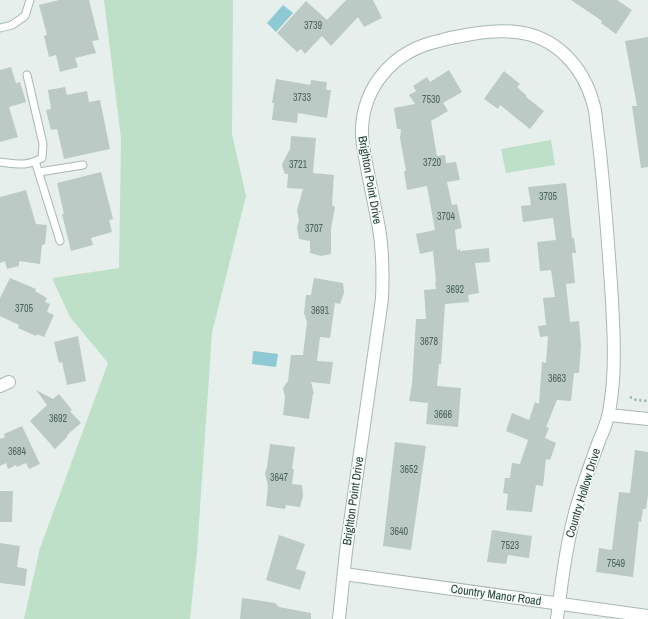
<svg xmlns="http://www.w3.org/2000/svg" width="648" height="619" viewBox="0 0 648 619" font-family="'Archivo Narrow',sans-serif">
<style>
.green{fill:#bfe0c8}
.water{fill:#8ec9d4}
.building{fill:#bbcac4}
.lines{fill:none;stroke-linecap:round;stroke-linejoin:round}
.service-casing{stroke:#a8b8b2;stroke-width:9}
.minor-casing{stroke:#a8b8b2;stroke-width:14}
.path{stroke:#86b3a5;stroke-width:2.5;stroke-dasharray:2 3;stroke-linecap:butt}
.service{stroke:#fff;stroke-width:7}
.minor{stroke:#fff;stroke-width:12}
.labels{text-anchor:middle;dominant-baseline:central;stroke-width:3;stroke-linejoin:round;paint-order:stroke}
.number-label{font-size:10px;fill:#4a645c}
.street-label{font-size:12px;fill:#24423a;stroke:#f7fbf9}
</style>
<rect width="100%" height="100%" fill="#e6efeb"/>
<path class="green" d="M 104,0 L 233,0 L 232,134 L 246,196 L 212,333 L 197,552 L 190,619 L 24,619 L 40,548 L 108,363 L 70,317 L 52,278 L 119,268 L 121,139 Z
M 551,140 L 555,165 L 506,173 L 501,149 Z"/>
<path class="water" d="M 283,5 L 293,13 L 276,32 L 267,23 Z
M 253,351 L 278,354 L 276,367 L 252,364 Z"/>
<path class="building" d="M 59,0 L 89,0 L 99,40 L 92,41 L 96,53 L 75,58 L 78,67 L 60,72 L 56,55 L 49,57 L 44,36 L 47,35 L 39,5 Z
M 346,0 L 373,0 L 382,18 L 364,27 L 358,17 L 331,46 L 322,36 L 305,54 L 301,49 L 297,52 L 277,33 L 306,1 L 327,20 Z
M 571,0 L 617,0 L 632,10 L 616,34 L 601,23 L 602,21 Z
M 648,37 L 648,167 L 641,168 L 632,106 L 637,106 L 625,41 Z
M 11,67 L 16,83 L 20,82 L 26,102 L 9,107 L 18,137 L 0,142 L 0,70 Z
M 449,70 L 462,92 L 443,103 L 448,111 L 431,121 L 437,156 L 445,155 L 446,163 L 456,162 L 460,180 L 447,182 L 452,205 L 457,204 L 462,228 L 455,230 L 457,250 L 460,249 L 460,251 L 489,248 L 490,262 L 475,263 L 479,293 L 468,295 L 469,302 L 445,304 L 441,364 L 439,364 L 437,386 L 461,388 L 458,427 L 426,424 L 428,403 L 409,401 L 412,384 L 416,319 L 426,319 L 424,290 L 436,289 L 435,282 L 436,282 L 433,251 L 420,254 L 416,234 L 435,230 L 427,186 L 407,190 L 404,171 L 406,171 L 400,138 L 401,129 L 397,129 L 394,108 L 415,104 L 409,95 L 416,91 L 413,86 L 427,77 L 430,82 Z
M 504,71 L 520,84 L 517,87 L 527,96 L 526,97 L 544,111 L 530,129 L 500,105 L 498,109 L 484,99 Z
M 276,79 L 310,85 L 311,80 L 327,82 L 326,90 L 331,90 L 327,118 L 298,113 L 297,123 L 272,120 L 274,103 L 272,103 Z
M 65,87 L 67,95 L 87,91 L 89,102 L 100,100 L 110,149 L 64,159 L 57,129 L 51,130 L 46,110 L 51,109 L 48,90 Z
M 291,136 L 316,138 L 313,173 L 334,175 L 332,205 L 335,207 L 331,229 L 331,254 L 321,256 L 310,253 L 310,241 L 299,239 L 297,227 L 299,220 L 297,210 L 303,189 L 287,188 L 288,174 L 285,174 L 282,166 L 283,162 L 290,149 Z
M 101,172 L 113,219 L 109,220 L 112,232 L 91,238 L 93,245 L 71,251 L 62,214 L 64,214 L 57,183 Z
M 566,183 L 572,238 L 574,238 L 576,253 L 572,253 L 575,283 L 566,284 L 570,322 L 579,321 L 581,346 L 579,373 L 574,373 L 571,401 L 557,400 L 546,427 L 549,428 L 545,438 L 556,443 L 550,460 L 546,459 L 543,486 L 536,485 L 532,512 L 506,510 L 508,494 L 503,493 L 505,478 L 510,478 L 512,463 L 520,464 L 528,440 L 506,431 L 512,413 L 529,420 L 535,402 L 539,404 L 542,362 L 546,363 L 548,336 L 540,337 L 538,326 L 546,325 L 543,298 L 555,297 L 551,270 L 540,271 L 537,242 L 556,240 L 553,218 L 523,222 L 521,206 L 531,205 L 528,187 Z
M 26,190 L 36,224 L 47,225 L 45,244 L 42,245 L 40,264 L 19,261 L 19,266 L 7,269 L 5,261 L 0,263 L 0,197 Z
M 10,278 L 36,289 L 35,291 L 47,298 L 45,302 L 50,304 L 47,312 L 54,315 L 44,337 L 37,334 L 36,336 L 18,328 L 19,325 L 0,316 L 0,298 Z
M 314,278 L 343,283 L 344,293 L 340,304 L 335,303 L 330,338 L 320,337 L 317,361 L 333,362 L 330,384 L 311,382 L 314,393 L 313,394 L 309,419 L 283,415 L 285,397 L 283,388 L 288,381 L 291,355 L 303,355 L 307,322 L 304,313 L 306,295 L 311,295 Z
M 78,336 L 86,381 L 67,385 L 62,362 L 59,363 L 54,342 Z
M 36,390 L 53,399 L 59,394 L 72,410 L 70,411 L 81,423 L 67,435 L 68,436 L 55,449 L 30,421 L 47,405 Z
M 22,426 L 40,464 L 29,469 L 26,463 L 17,467 L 16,465 L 8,469 L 6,463 L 0,466 L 0,439 L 5,437 L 4,434 Z
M 395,442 L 426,446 L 411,550 L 383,546 Z
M 270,444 L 295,447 L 292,469 L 294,469 L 292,484 L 302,485 L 303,496 L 300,507 L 286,505 L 285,509 L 266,506 L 268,486 L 265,473 L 267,467 Z
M 635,450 L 648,452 L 648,495 L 646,509 L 643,509 L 641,522 L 639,521 L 633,577 L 596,572 L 599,548 L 612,550 L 619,492 L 630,493 Z
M 0,491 L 13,491 L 12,522 L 0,522 Z
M 492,530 L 532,536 L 529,558 L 508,555 L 506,564 L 487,562 Z
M 279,535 L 305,544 L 296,569 L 306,572 L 300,590 L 266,580 Z
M 0,543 L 20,546 L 17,567 L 27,569 L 25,586 L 0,583 Z
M 242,598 L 275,603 L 279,607 L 311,613 L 311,619 L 240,619 Z"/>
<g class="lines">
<defs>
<path id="service" d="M 0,28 L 12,25 L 25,16 L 30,0
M 35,161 L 60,241
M 0,162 C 18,164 25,167 42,158 L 43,144 L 27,75
M 39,172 L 83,165"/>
<path id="minor" d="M 0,386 L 9,382
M 609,415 L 648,419
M 344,574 L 648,616
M 339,619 L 346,551 L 382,299 C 383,275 383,252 379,228 C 375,208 371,188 367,168 C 365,155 361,141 362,128 C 364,87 392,54 431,43 C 455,36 491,29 516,32 C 555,36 583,66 593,103 C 596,111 596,120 597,128 C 600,150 602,172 604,194 C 607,230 610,265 612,301 C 614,338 616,375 609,412 C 607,422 603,432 599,441 C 592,460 585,479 579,499 C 567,538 562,579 557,619"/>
</defs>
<use href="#service" class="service-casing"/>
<use href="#minor" class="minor-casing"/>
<path class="path" d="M 630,397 L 636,400 L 648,401"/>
<use href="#service" class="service"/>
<use href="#minor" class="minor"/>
</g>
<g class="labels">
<g class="number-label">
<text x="313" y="25">3739</text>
<text x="302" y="97">3733</text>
<text x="431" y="99">7530</text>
<text x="432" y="162">3720</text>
<text x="298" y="164">3721</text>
<text x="548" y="196">3705</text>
<text x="446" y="216">3704</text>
<text x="314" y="228">3707</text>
<text x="455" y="289">3692</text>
<text x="24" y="308">3705</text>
<text x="320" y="310">3691</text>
<text x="429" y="341">3678</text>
<text x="557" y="378">3663</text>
<text x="443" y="414">3666</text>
<text x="58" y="418">3692</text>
<text x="17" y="451">3684</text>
<text x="409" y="469">3652</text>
<text x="279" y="477">3647</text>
<text x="399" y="531">3640</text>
<text x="510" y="545">7523</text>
<text x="616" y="563">7549</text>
</g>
<g class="street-label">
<text transform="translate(370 180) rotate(80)">Brighton Point Drive</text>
<text transform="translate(583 493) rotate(-73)">Country Hollow Drive</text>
<text transform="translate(353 501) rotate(-82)">Brighton Point Drive</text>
<text transform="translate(496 595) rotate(8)">Country Manor Road</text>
</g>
</g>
</svg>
